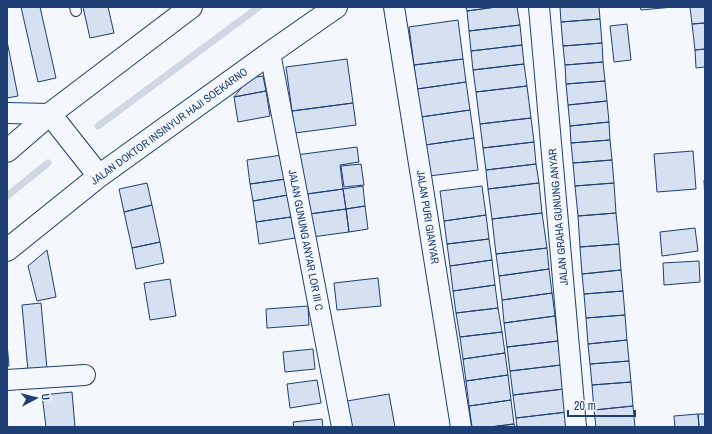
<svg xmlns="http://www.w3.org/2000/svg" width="712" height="434" viewBox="0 0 712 434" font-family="'Archivo Narrow',sans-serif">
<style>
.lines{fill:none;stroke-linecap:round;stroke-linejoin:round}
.stream{stroke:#cfd7e4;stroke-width:7}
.building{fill:#d5e0f0;stroke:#1d3f73}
.service-casing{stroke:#1d3f73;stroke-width:12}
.minor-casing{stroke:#1d3f73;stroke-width:22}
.primary-casing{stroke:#1d3f73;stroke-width:24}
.service{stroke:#f4f7fb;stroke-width:10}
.minor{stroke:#f4f7fb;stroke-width:20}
.primary{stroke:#f4f7fb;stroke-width:22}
.labels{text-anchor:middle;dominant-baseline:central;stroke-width:3;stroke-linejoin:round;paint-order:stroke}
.street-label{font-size:11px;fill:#1d3f73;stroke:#f4f7fb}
</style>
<rect width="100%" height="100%" fill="#f4f7fb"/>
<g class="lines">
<path class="stream" d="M 98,126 L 259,7
M 7,196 L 48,163"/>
</g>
<path class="building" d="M 21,7 L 40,7 L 56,78 L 38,82 Z
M 83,7 L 108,7 L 114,33 L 90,38 Z
M 466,7 L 496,7 L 467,11 Z
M 496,7 L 517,7 L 520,25 L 469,31 L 467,11 Z
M 560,7 L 599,7 L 600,19 L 561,22 Z
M 640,7 L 673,7 L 641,10 Z
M 690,7 L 705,7 L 705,23 L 692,24 Z
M 600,19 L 602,43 L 563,46 L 561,22 Z
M 458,20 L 463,59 L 414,65 L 409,27 Z
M 705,23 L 705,49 L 695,50 L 692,24 Z
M 627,24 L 631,60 L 614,62 L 610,26 Z
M 520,25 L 522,45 L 471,51 L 469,31 Z
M 7,41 L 18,96 L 7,98 Z
M 602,43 L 603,62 L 565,65 L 563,46 Z
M 522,45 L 524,64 L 473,70 L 471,51 Z
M 705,49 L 705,67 L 696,68 L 695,50 Z
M 347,59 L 353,103 L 292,111 L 286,67 Z
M 463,59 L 466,82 L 417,89 L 414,65 Z
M 603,62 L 605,81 L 566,84 L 565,65 Z
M 524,64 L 527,86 L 476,92 L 473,70 Z
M 263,76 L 266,91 L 234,97 L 249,78 Z
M 605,81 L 607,101 L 568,105 L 566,84 Z
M 466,82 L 470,110 L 421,117 L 417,89 Z
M 527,86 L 531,118 L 480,124 L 476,92 Z
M 266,91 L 270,116 L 238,122 L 234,97 Z
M 607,101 L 609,122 L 570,126 L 568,105 Z
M 353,103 L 356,125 L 295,133 L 292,111 Z
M 470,110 L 474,138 L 425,145 L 421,117 Z
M 531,118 L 534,142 L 483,148 L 480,124 Z
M 609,122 L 610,140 L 571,143 L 570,126 Z
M 474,138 L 478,170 L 429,176 L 425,145 Z
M 610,140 L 612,160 L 573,163 L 571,143 Z
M 534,142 L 536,164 L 486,170 L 483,148 Z
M 357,147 L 359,162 L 340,165 L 343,189 L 301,195 L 296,155 Z
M 693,151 L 696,189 L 657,192 L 654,154 Z
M 282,155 L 286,179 L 250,184 L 247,160 Z
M 612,160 L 614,183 L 575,186 L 573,163 Z
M 361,164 L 364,185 L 344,187 L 341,166 Z
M 536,164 L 539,183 L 488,189 L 486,170 Z
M 286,179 L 288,195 L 253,201 L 250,184 Z
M 704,180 L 705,180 L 705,201 Z
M 147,183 L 152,205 L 124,212 L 119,189 Z
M 539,183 L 542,213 L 492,219 L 488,189 Z
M 614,183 L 616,213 L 578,216 L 575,186 Z
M 363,186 L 365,206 L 346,209 L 343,189 Z
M 482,186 L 486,215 L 444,221 L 440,191 Z
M 343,189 L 346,209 L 309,214 L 306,194 Z
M 288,195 L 291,217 L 256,222 L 253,201 Z
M 152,205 L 160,242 L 132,248 L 124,212 Z
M 365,206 L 368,229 L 349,232 L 346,209 Z
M 346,209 L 349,232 L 312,237 L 309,214 Z
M 542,213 L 547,248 L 496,254 L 492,219 Z
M 616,213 L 619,244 L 580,247 L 578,216 Z
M 486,215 L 489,239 L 447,244 L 444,221 Z
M 291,217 L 295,238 L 259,244 L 256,222 Z
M 695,228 L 698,251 L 662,256 L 660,232 Z
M 489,239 L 492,260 L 450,266 L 447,244 Z
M 160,242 L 164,263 L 136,269 L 132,248 Z
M 619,244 L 621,270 L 582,274 L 580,247 Z
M 547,248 L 549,269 L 499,276 L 496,254 Z
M 47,250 L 56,297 L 37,301 L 28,266 Z
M 492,260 L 495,285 L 453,291 L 450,266 Z
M 699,261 L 700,282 L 664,285 L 663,263 Z
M 549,269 L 552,293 L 502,300 L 499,276 Z
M 621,270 L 623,291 L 584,294 L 582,274 Z
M 378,278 L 381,306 L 337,310 L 334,283 Z
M 170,279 L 176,316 L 150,320 L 144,283 Z
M 495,285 L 498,308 L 456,313 L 453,291 Z
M 623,291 L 625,315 L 586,318 L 584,294 Z
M 552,293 L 555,316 L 504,323 L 502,300 Z
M 41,303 L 47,369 L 28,371 L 22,305 Z
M 308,306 L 309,325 L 267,328 L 266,309 Z
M 498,308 L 502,332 L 460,337 L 456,313 Z
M 625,315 L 627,340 L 588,344 L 586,318 Z
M 555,316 L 558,341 L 507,347 L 504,323 Z
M 502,332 L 505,353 L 463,359 L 460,337 Z
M 627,340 L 629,361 L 590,364 L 588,344 Z
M 558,341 L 561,365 L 510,371 L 507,347 Z
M 7,343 L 9,366 L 7,366 Z
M 313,349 L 315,369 L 285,372 L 283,352 Z
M 505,353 L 508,375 L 466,381 L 463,359 Z
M 629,361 L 631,382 L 592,385 L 590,364 Z
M 561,365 L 564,389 L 513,395 L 510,371 Z
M 508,375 L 511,400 L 469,406 L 466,381 Z
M 317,380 L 321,403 L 290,408 L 287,384 Z
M 631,382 L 633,406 L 594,410 L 592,385 Z
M 564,389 L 567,412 L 516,418 L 513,395 Z
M 72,392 L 75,427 L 46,427 L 42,395 Z
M 389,394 L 395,427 L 351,427 L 347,401 Z
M 511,400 L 514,424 L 490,427 L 472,427 L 469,406 Z
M 633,406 L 635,427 L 596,427 L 594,410 Z
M 567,412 L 569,427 L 517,427 L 516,418 Z
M 698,414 L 705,414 L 705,427 L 699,427 Z
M 698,414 L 699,427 L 675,427 L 674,416 Z
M 322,419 L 323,427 L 294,427 L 293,422 Z
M 514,424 L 515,427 L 490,427 Z"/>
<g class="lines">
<defs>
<path id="service" d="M 75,7 L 76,11"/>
<path id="minor" d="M 394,7 L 461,427
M 539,7 L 576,427
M 270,53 L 342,427
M 7,113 L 50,114
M 7,380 L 85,375"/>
<path id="primary" d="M 50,114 L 99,176
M 7,151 L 50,114 L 191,7
M 7,250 L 99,176 L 270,53 L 336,7"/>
</defs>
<use href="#service" class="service-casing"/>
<use href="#minor" class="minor-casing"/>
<use href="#primary" class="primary-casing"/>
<use href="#service" class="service"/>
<use href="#minor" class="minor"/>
<use href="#primary" class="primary"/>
</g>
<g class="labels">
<g class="street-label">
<text transform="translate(169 126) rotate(-36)">JALAN DOKTOR INSINYUR HAJI SOEKARNO</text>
<text transform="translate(428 217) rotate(81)">JALAN PURI GIANYAR</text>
<text transform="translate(558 217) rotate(-95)">JALAN GRAHA GUNUNG ANYAR</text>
<text transform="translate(306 240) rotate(79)">JALAN GUNUNG ANYAR LOR III C</text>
</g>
</g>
<rect width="712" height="434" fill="none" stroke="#1d3f73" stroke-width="16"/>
<g transform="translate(36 398) rotate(83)" stroke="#f4f7fb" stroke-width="3" paint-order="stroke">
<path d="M0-3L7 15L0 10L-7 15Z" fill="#1d3f73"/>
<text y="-6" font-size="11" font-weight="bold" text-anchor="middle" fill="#1d3f73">U</text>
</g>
<path d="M568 410v6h67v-6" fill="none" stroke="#1d3f73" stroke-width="2"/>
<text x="574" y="410" font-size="12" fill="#1d3f73" stroke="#f4f7fb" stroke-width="3" paint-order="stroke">20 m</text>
</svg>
